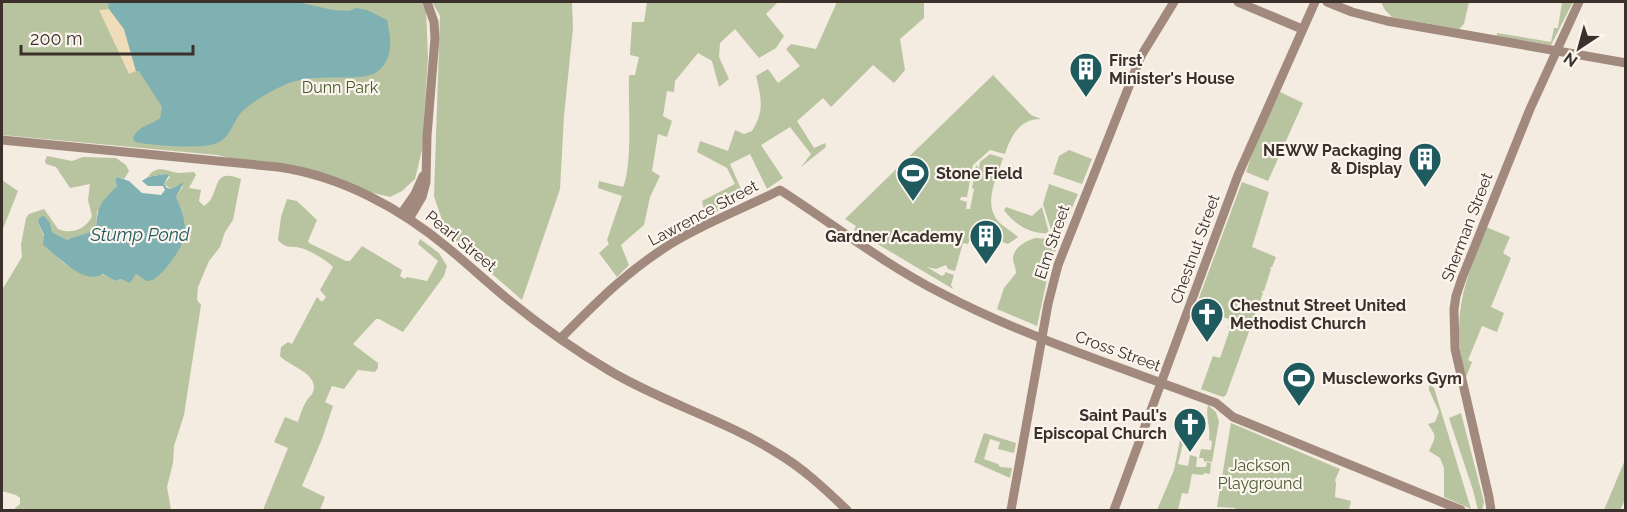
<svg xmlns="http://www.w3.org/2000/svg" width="1627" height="512" viewBox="0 0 1627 512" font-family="Raleway,sans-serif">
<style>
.green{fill:#b8c4a0}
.sand{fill:#efdcb8}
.water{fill:#7fb0b2}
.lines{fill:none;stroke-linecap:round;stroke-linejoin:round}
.secondary{stroke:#a18a7d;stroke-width:9}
.labels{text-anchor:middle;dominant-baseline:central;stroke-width:4.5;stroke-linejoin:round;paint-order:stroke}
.poi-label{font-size:16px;font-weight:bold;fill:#3b302b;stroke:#fbf5ee;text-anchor:start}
.park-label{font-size:16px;fill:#4a5a2e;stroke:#fbf5ee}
.street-label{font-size:16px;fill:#3b302b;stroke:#fbf5ee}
.water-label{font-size:18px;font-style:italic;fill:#1f5a5e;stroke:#fbf5ee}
</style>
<rect width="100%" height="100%" fill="#f4ebe1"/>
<path class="green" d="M 2,2 L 422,2 L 426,9 L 428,58 L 422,150 L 415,179 L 402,191 L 390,197 L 217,155 L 2,135 Z
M 432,2 L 572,2 L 573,28 L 564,116 L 560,189 L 522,300 L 447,235 L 434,196 L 440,16 Z
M 647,2 L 778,2 L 766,14 L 784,36 L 776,48 L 759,58 L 735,29 L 720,43 L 719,57 L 729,79 L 719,87 L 712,61 L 698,53 L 675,81 L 674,92 L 667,91 L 663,116 L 672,121 L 667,137 L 658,134 L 652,171 L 660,176 L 650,197 L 644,225 L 621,245 L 629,265 L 617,277 L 599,253 L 609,244 L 607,240 L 622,196 L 598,188 L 599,181 L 623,187 C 633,165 628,102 629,75 L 635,75 L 639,57 L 630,55 L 632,22 L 644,22 Z
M 837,2 L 924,2 L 924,18 L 900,39 L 905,70 L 894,83 L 873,65 L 831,107 L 823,98 L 797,121 L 814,148 L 825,143 L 826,147 L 801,167 L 811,154 L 790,127 L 761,145 L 783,178 L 767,189 L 750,154 L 730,164 L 745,198 L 706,217 L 702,201 L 735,184 L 727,168 L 697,152 L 700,141 L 728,151 L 735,130 L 744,134 L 752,131 C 765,110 761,98 756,76 L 768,69 L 778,83 L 800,66 L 786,49 L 791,44 L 816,49 Z
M 1381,2 L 1469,2 L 1464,24 L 1459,29 L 1392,17 L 1385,10 Z
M 1562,2 L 1573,2 L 1551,45 L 1497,36 L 1497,33 L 1551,42 L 1554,28 L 1558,28 Z
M 993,75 L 1031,115 L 1041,119 C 1020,119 1011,135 1005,154 L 990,150 L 973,165 L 967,197 L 961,197 L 960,200 L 967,202 L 966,209 L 970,209 L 974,189 L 972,188 L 976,165 L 979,168 L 980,162 L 990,154 L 1003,158 C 997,178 982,204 999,222 C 1005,228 1013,232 1018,237 L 1008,244 L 988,237 L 984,247 L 969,241 L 968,244 L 963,243 L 955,271 L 948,269 L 946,265 L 936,269 L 927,267 L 942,276 L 945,274 L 945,272 L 954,275 L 951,285 L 953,289 L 854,230 L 856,226 L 845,219 Z
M 1280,92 L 1303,103 L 1268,181 L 1246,172 L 1255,145 Z
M 1069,150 L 1092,159 L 1082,184 L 1053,174 L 1059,156 Z
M 47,156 L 72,161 L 83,157 L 116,158 L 126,165 L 129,171 L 124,179 L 117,177 L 115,180 L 117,186 L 97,212 L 96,228 C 88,235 78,235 67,240 L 52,232 L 50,223 L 38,222 C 44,237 52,256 67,265 C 82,273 100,270 116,281 L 121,279 L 130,282 L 136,274 L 143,279 L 184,240 L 182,211 L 176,197 L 183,186 L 178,185 L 171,189 L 164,184 L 170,177 L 165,174 L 148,177 C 155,166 163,169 173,172 C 179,174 187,172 194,172 L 196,175 L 189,188 L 201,190 L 199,201 L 204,206 C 222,195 209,166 241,179 L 233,220 L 225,232 L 220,247 L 209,261 L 198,287 L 197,300 L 201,305 L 184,415 L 174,446 L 173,463 L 167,487 L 171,510 L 13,510 L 20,504 L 20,498 L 16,495 L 2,491 L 2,290 L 22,257 L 21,244 L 26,218 L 29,214 L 44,209 L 58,229 C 72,235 86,229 92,216 L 88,200 L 90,184 L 70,188 L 56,167 L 46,164 L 45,161 Z
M 2,180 L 18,191 L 2,231 Z
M 1242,182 L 1269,192 L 1252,247 L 1276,257 L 1272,267 L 1270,267 L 1271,269 L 1264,291 L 1261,291 L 1263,293 L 1226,395 L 1223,397 L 1201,389 L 1213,356 L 1220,358 L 1230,329 L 1228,328 L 1231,320 L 1196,306 Z
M 1049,184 L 1078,194 L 1061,233 L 1052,233 L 1043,204 Z
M 287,199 L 297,201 L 317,220 L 308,241 L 309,243 L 346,261 L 350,261 L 362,246 L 402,270 L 400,276 L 405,279 L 407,277 L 427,281 L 438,261 L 418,244 L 420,239 L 439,253 L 447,266 L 444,276 L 403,332 L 379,319 L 376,319 L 353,344 L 378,363 L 378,368 L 375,372 L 358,370 L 344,389 L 332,386 L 325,402 L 333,406 L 322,439 L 302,486 L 325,497 L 320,510 L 263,510 L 288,448 L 274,442 L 285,417 L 298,422 C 300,415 303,406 307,400 C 309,397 312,395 313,392 C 320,374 289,366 280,356 L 281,347 L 288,342 L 292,344 L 317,297 L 322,302 L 326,297 L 320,290 L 333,267 C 326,260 313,252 304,249 C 294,245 286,250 278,240 L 281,217 Z
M 1006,207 L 1032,216 L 1042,207 L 1049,233 C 1031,235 1014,224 1004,210 Z
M 1486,227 L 1510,237 L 1503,253 L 1511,258 L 1491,307 L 1504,313 L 1497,332 L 1482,326 L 1468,360 L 1472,362 L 1465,380 C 1451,316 1463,286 1486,227 Z
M 1035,238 L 1051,239 L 1058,243 L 1048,275 L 1037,326 L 997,309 L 1004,288 L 1016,273 C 1016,268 1013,262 1013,258 C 1014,247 1026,241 1035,238 Z
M 1429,384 L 1434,388 L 1471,509 L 1444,497 L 1444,468 L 1440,458 L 1429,451 C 1436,435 1437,438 1428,424 L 1435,422 L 1439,412 L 1429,390 Z
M 1208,405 L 1216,412 L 1219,422 L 1212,462 L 1206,461 L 1205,463 L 1203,458 L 1199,458 L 1201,449 L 1211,450 L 1212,441 L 1209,440 C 1211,427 1205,417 1208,405 Z
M 1461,413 L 1484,502 L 1482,510 L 1478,510 L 1473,490 L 1449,418 Z
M 1231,423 L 1340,469 L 1335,480 L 1336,483 L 1335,497 L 1351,501 L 1349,510 L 1236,510 L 1235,508 L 1217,507 Z
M 984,433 L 1016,443 L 1014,453 L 998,449 L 1000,442 L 990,439 L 984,459 L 998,464 L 1000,467 L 1012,468 L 1010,478 L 974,462 Z
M 1181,435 L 1185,435 L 1178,464 L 1188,466 L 1190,455 L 1197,457 L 1196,467 L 1206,467 L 1207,462 L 1211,463 L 1210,474 L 1204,473 L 1203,475 L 1192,474 L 1188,494 L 1182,493 L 1178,510 L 1157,510 L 1174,470 Z
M 1625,460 L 1625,500 L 1620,510 L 1604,510 Z"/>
<path class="sand" d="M 109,9 L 124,29 L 136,71 L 129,74 L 99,10 Z"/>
<path class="water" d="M 108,2 L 297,2 L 333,10 L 349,11 L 356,8 L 367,10 L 387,20 C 391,38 394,58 378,71 C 366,81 335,76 320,78 C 310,78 298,80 289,83 C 276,88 247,104 239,115 C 233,124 230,135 221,141 C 205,151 158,145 139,143 L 134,141 L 133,138 C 139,125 150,126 160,118 L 162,107 L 139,71 L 136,71 L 124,29 L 109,9 Z
M 165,174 L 169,175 L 164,184 L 167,188 L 171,189 L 184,182 L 176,197 C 182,209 187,224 184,239 C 182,248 159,282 148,281 C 144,280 139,276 136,274 L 130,283 L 121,279 L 116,281 L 103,274 C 84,286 58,256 43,245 L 44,235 L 38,222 L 40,217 L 44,216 L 50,223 L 52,232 L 67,240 C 77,235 88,235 96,228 C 98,204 100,204 117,186 L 115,180 L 117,177 L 129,181 L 142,193 L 161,195 L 165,190 L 163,186 L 148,186 L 142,181 L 148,177 Z"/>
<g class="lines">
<path class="secondary" d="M 1238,2 L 1302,29
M 1327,2 L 1352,12 L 1387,21 L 1626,63
M 2,140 L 278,167 C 341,176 400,208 448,248 C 469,265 489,284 510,301 C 541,326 576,351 610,371 C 664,403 725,420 777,453 C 803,468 826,490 847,510
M 401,214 L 415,194 L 423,176
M 409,219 L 422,197 L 426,182 L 427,136 L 435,38 L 434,22 L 427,2
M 561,338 C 597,302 625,273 669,245 C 704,223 743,209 780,190 C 833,224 884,264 941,293 C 1029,339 1124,368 1216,403 L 1233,417 L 1461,510
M 1011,510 L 1048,304 L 1058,265 L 1141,56 L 1174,2
M 1114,510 L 1238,175 L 1315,2
M 1491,510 L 1489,497 L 1455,349 L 1454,309 L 1456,296 L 1462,278 L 1530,109 L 1579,2"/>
</g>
<defs>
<symbol id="building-pin" viewBox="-11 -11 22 30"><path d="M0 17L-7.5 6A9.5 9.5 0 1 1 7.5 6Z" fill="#1f5a5e" stroke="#fbf5ee"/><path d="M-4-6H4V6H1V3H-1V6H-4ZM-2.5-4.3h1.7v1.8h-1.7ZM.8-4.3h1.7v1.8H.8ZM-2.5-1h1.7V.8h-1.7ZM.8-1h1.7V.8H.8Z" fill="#fff"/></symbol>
<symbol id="stadium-pin" viewBox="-11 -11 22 30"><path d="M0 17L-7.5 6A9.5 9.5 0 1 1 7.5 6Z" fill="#1f5a5e" stroke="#fbf5ee"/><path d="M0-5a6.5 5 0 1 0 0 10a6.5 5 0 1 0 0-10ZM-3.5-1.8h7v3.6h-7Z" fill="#fff"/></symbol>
<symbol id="church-pin" viewBox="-11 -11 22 30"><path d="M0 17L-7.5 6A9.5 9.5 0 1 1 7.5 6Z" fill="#1f5a5e" stroke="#fbf5ee"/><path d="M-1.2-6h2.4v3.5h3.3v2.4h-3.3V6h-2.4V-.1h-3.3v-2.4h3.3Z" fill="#fff"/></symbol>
</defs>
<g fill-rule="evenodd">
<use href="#building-pin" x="1067" y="50" width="38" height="52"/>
<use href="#building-pin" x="1406" y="140" width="38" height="52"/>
<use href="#stadium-pin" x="894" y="154" width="38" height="52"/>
<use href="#building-pin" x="967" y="217" width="38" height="52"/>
<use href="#church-pin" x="1188" y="295" width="38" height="52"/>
<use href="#stadium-pin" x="1280" y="359" width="38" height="52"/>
<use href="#church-pin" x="1171" y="405" width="38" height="52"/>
</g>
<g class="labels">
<g class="poi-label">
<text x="1109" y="60">First<tspan x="1109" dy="18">Minister's House</tspan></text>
<text x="1402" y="150" text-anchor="end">NEWW Packaging<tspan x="1402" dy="18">&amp; Display</tspan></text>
<text x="936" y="173">Stone Field</text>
<text x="963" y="236" text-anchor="end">Gardner Academy</text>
<text x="1230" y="305">Chestnut Street United<tspan x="1230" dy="18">Methodist Church</tspan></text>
<text x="1322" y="378">Muscleworks Gym</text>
<text x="1167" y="415" text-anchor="end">Saint Paul's<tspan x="1167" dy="18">Episcopal Church</tspan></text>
</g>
<g class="park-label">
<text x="340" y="87">Dunn Park</text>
<text x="1260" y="465">Jackson<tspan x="1260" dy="18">Playground</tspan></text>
</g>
<g class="street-label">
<text transform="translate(703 213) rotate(-28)">Lawrence Street</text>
<text transform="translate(1467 227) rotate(-69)">Sherman Street</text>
<text transform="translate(461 241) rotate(39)">Pearl Street</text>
<text transform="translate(1052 242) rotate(-71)">Elm Street</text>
<text transform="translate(1195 249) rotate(-70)">Chestnut Street</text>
<text transform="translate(1118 351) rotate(20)">Cross Street</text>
</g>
<g class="water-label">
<text x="140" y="234">Stump Pond</text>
</g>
</g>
<rect width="1627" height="512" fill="none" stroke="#3b302b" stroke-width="6"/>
<g transform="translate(1579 48) rotate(216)" stroke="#fbf5ee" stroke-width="4.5" paint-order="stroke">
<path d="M0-4.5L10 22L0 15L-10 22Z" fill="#3b302b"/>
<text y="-9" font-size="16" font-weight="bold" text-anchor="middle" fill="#3b302b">N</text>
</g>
<path d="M21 45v9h172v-9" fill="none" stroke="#3b302b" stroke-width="3"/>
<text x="30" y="45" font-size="18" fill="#3b302b" stroke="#fbf5ee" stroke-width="4.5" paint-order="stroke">200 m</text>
</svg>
